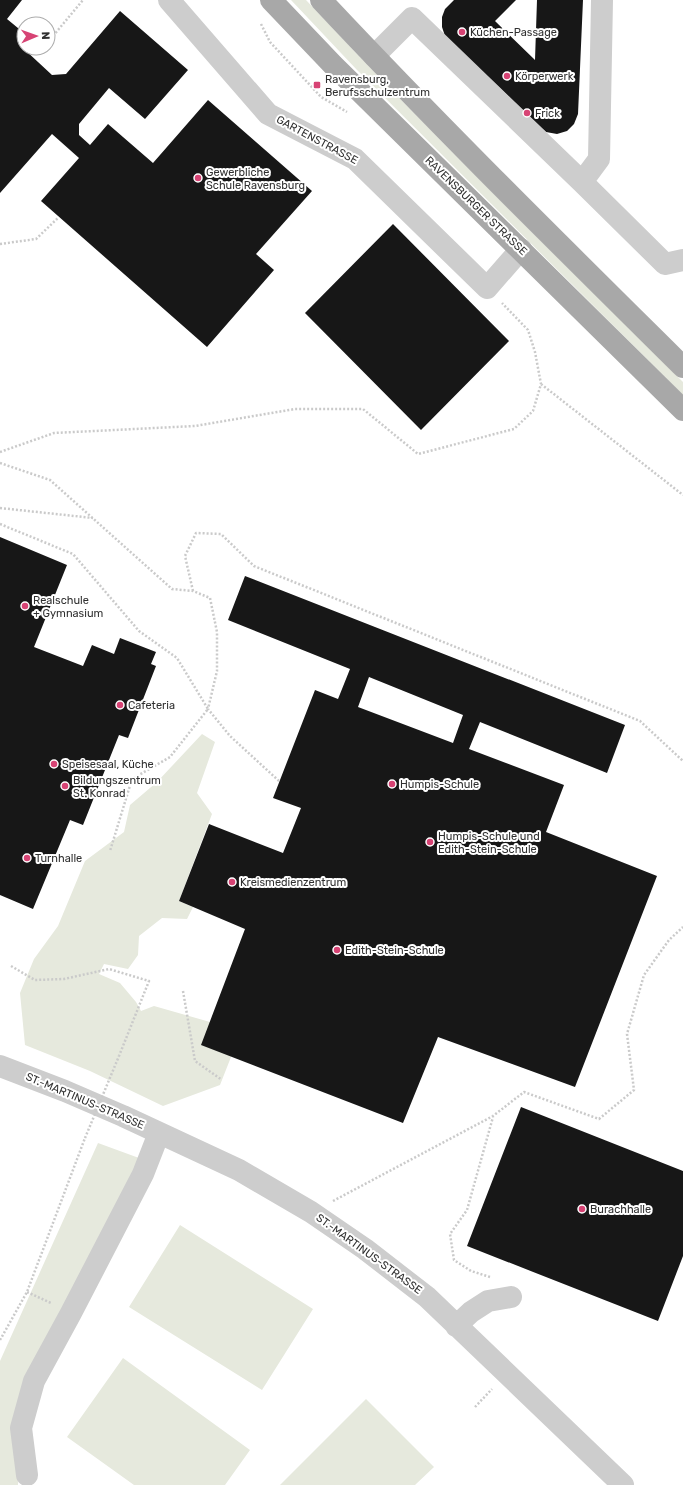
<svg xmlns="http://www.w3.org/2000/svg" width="683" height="1485" viewBox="0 0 683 1485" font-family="Rubik,sans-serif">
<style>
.green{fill:#e6e9dd}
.building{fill:#171717;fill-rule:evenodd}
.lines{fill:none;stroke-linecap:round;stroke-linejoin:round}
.path{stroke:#cacaca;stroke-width:2.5;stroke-dasharray:2 2;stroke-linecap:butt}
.minor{stroke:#cdcdcd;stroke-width:22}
.major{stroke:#a8a8a8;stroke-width:22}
.path-bridge{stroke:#cacaca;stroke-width:2.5;stroke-dasharray:2 2;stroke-linecap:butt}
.poi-dot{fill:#d74374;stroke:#fff;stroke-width:1.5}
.labels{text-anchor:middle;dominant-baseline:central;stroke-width:4;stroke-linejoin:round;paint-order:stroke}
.poi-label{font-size:11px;fill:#303030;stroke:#fff;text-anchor:start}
.street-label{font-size:11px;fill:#303030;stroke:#fff}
</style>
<rect width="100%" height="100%" fill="#fff"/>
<path class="green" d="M 291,0 L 306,0 C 428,131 556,256 683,382 L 683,395 L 357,70 Z
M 202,734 L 215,742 L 197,793 L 212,814 L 179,901 L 193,907 L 187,919 L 162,918 L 139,936 L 138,955 L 128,969 L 104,964 L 99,974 L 120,983 L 136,1002 L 141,1011 L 154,1006 L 210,1022 L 231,1057 L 220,1085 L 163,1106 L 90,1071 L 25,1045 L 20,993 L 34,959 L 58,926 L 85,861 L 124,832 L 130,805 L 157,782 Z
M 98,1143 L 139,1158 L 21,1401 L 18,1485 L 0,1485 L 0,1361 Z
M 180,1225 L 313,1309 L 262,1390 L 129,1307 Z
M 123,1358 L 250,1450 L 225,1485 L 134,1485 L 67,1437 Z
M 366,1399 L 434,1467 L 415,1485 L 280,1485 Z"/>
<path class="building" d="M 0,0 L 22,0 L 7,19 L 24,33 L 24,49 L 52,75 L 66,74 L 120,11 L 188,70 L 145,119 L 109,88 L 79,124 L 79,135 L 90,145 L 108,124 L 153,163 L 208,100 L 312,191 L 256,254 L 274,270 L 207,347 L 41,201 L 79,158 L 52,134 L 0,193 Z
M 454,0 L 516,0 L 495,21 L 535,60 L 537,0 L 583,0 L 578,114 L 574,124 L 567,131 L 557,134 L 546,132 L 445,36 L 442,27 L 442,17 L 445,9 Z
M 393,224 L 509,341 L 421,430 L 305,313 Z
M 0,537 L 67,565 L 34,647 L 83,666 L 92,645 L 114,654 L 120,638 L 156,652 L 151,664 L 156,666 L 128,738 L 119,735 L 83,825 L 70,820 L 33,909 L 0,895 Z
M 245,576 L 625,725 L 607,773 L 480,722 L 469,749 L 564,785 L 546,832 L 657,876 L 575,1087 L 438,1037 L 403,1123 L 201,1045 L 245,929 L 179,901 L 209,824 L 283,853 L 301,808 L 273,798 L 315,690 L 338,699 L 350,669 L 228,620 ZM 369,677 L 463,715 L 453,743 L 358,707 Z
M 521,1107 L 683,1171 L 683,1256 L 658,1321 L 467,1246 Z"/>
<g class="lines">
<path class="path" d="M 261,24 L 270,42 L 321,97 L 347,112
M 53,36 L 83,0
M 0,244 L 36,239 L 59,217
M 541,384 L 683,495
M 0,452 L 54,433 L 195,426 L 295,409 L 363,409 L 418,454 L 514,429 L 533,411 L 541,384 L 535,352 L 528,330 L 502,303
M 0,463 L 50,480 L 172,589 L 193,591 L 210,598 L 217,632 L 217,671 L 208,709 L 230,736 L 279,781
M 0,508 L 93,518
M 0,524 L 73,554 L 139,631 L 177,658 L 208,709 L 170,757 L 132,779 L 110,851
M 193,591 L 185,556 L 196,533 L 221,534 L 254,566 L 640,721 L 683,761
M 11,966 L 35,980 L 64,979 L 109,969 L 149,981 L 119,1056
M 183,991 L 195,1061 L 222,1080
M 333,1201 L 493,1116 L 524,1092 L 599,1119 L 634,1090 L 627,1034 L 644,975 L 669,940 L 683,927
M 490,1277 L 471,1271 L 454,1260 L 450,1234 L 467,1210 L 493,1117
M 27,1292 L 51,1303
M 0,1340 L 27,1292 L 85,1138
M 475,1407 L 492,1389"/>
<path class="minor" d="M 169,0 L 268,114 L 355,159 L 487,288 L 521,249
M 374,56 L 412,18 L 582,182 L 665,264 L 683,260
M 582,182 L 599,159 L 602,0
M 0,1066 L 65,1091 L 123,1116 L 239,1170 L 311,1212 L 365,1249 L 427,1297 L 623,1485
M 456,1326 L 471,1312 L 488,1301 L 511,1297
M 27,1475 L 21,1428 L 34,1381 L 71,1313 L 143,1174 L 159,1133"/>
<path class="major" d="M 271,0 L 333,65 L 683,410
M 321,0 C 439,126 561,246 683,367"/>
<path class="path-bridge" d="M 85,1138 L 119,1056"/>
</g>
<g class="poi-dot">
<circle cx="462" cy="32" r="4"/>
<circle cx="507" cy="76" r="4"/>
<rect x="313" y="81" width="8" height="8" rx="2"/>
<circle cx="527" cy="113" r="4"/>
<circle cx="198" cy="178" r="4"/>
<circle cx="25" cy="606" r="4"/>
<circle cx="120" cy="705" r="4"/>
<circle cx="54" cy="764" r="4"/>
<circle cx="392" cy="784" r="4"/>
<circle cx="65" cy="786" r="4"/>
<circle cx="430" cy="842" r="4"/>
<circle cx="27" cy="858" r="4"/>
<circle cx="232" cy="882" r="4"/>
<circle cx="337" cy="950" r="4"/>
<circle cx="582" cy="1209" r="4"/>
</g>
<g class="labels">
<g class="poi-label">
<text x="470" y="32">Küchen-Passage</text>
<text x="515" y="76">Körperwerk</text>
<text x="325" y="79">Ravensburg,<tspan x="325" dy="13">Berufsschulzentrum</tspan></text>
<text x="535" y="113">Frick</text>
<text x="206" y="172">Gewerbliche<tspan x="206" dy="13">Schule Ravensburg</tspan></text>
<text x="33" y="600">Realschule<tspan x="33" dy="13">+ Gymnasium</tspan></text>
<text x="128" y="705">Cafeteria</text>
<text x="62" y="764">Speisesaal, Küche</text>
<text x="73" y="780">Bildungszentrum<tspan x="73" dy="13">St. Konrad</tspan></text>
<text x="400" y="784">Humpis-Schule</text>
<text x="438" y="836">Humpis-Schule und<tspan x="438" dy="13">Edith-Stein-Schule</tspan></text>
<text x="35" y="858">Turnhalle</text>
<text x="240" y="882">Kreismedienzentrum</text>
<text x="345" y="950">Edith-Stein-Schule</text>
<text x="590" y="1209">Burachhalle</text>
</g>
<g class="street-label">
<text transform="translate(317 140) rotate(28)">GARTENSTRASSE</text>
<text transform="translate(476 206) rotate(44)">RAVENSBURGER STRASSE</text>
<text transform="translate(85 1101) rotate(23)">ST.-MARTINUS-STRASSE</text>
<text transform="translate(369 1254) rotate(36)">ST.-MARTINUS-STRASSE</text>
</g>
</g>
<g transform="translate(36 36) rotate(88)"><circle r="19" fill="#ffffff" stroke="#acacac"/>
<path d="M0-3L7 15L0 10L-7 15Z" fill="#d74374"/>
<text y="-6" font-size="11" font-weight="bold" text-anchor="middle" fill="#303030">N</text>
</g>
</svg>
